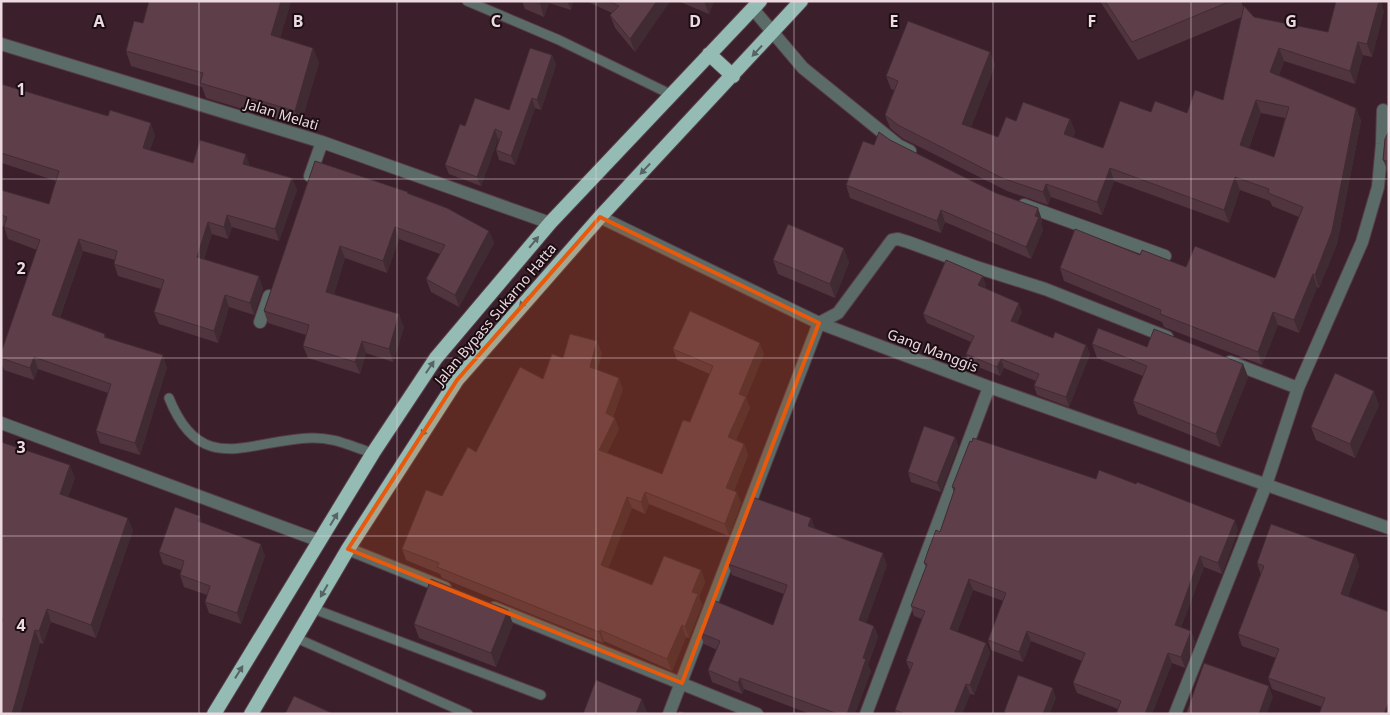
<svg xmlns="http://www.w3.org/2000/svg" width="1390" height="715" viewBox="0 0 1390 715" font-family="'Noto Sans',sans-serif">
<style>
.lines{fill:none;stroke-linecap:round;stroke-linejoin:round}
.service-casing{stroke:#573d47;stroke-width:11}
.minor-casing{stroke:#573d47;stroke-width:14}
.trunk-casing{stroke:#573d47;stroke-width:16}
.service{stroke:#5b6b68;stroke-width:9}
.minor{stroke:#5b6b68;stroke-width:12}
.trunk{stroke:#94bbb4;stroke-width:14}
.wall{fill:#50353f;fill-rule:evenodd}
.shaded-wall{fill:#412b33}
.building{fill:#5d3e49;stroke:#412b33;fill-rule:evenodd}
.oneway{fill:#576463}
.marked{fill:#e8590c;fill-opacity:0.2;stroke:#e8590c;stroke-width:4;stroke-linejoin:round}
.grid{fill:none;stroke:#edd9e0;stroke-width:1;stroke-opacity:0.55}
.labels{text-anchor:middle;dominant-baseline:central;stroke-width:4;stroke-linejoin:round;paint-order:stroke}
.street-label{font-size:14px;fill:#edd9e0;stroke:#1a0d12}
.grid-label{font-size:16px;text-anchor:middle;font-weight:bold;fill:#edd9e0;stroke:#1a0d12;stroke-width:4;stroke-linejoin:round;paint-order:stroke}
</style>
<rect width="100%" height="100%" fill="#3b1f2a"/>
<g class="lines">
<defs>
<path id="service" d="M 467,1 L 559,40 L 670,94
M 169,398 C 201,478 248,440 311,438 C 334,437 352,447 373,453
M 314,609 L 541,695
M 294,637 L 468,714"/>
<path id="minor" d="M 753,9 L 803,68 L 898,145 L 910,151
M 1,44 L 322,142 L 550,223
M 310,176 L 322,142
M 1024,205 L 1165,256
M 600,217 L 819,323 L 989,387 L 1389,528
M 260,322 L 269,296
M 1230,362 L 1298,388
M 1,423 L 320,541
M 348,549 L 445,588
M 494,608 L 757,714
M 669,714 L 819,323 L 838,313 L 892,240 L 898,239 L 908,242 L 976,267 L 1045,289 L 1167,337
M 866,714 L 989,387
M 1175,714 L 1266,485 L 1298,388 L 1362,242 L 1378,187 L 1382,144 L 1383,110"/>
<path id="trunk" d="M 709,54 L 733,76
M 214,714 L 373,453 L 436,358 L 550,223 L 760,1
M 251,714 L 348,549 L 457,380 L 600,217 L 801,1"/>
</defs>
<use href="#service" class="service-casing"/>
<use href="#minor" class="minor-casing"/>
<use href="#trunk" class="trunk-casing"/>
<use href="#service" class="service"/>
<use href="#minor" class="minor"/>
<use href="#trunk" class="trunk"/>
</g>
<path class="wall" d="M 149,1 L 291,1 L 280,38 L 313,48 L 319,63 L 300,126 L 206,98 L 202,87 L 131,66 L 126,51 L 143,23 Z
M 522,1 L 573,1 L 571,10 L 549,3 L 544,17 L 525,9 Z
M 586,1 L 670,1 L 635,52 L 615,28 L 610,15 L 612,13 Z
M 678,1 L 714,1 L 709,14 Z
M 1100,1 L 1241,1 L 1244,9 L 1254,17 L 1328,32 L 1384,11 L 1372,57 L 1363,55 L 1355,84 L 1284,61 L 1279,75 L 1356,108 L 1361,121 L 1337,244 L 1319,288 L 1317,287 L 1299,333 L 1278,325 L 1262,365 L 1164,327 L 1162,322 L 1064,281 L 1060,268 L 1140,255 L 1186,267 L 1275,278 L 1299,217 L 1272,206 L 1270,201 L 1240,190 L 1229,223 L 1114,181 L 1102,215 L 1051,197 L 1048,205 L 1007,191 L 902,138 L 890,128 L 885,115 L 894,90 L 891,89 L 886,76 L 990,52 L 995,65 L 971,127 L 998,137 L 1016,121 L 1070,119 L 1075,132 L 1073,137 L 1103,148 L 1151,112 L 1187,113 L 1223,100 L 1242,17 L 1138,60 ZM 1261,113 L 1285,118 L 1274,157 L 1249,148 Z
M 552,55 L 556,65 L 541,110 L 535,108 L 515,165 L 499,160 L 496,150 L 499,139 L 498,139 L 481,186 L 449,174 L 445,165 L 465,126 L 509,110 Z
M 1,84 L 155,135 L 150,150 L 193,163 L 250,166 L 292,178 L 297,190 L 279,241 L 232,227 L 228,239 L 212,234 L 204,259 L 263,288 L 254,315 L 229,307 L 218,343 L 159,324 L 154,312 L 161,289 L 118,276 L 114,264 L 115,260 L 83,251 L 60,317 L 105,334 L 106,338 L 167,367 L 140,455 L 100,443 L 96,431 L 108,393 L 38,369 L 34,380 L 4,370 L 1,362 L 1,353 L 37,250 L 8,239 L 4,226 L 1,226 L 1,190 L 49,204 L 56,181 L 2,163 L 1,166 Z
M 1389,131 L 1389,172 L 1388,172 L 1383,160 Z
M 890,140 L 1042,220 L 1041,224 L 1043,230 L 1031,259 L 945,222 L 941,233 L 850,198 L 846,185 L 874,145 Z
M 315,161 L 408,192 L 408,194 L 489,231 L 494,243 L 459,307 L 431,292 L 426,279 L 440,254 L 399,239 L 387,273 L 345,258 L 334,294 L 404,327 L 393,362 L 366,353 L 360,374 L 308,358 L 303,346 L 306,335 L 268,323 L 264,311 Z
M 773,260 L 849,262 L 835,298 L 778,274 Z
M 986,285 L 985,288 L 1022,312 L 1017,323 L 1053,338 L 1086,345 L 1090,354 L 1069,407 L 1037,395 L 1034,386 L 1036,381 L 1004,368 L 1000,376 L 969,363 L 966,354 L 971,342 L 927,323 L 923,314 Z
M 1092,344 L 1147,347 L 1243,364 L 1248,377 L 1220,447 L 1138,414 L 1133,401 L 1143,376 L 1097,358 Z
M 673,349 L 764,354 L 746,398 L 750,408 L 736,440 L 744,444 L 748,455 L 734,491 L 741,503 L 729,536 L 649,504 L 645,514 L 632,508 L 608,568 L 652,585 L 701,570 L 705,582 L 699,597 L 702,605 L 689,638 L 686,637 L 672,671 L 604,641 L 603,643 L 442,578 L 440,574 L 406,560 L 402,549 L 476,452 L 563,358 L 602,353 L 597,370 L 623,389 L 613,417 L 619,429 L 607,453 L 662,474 L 690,422 L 710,374 L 677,360 Z
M 1379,405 L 1355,458 L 1316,440 L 1311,427 Z
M 955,437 L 958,446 L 941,492 L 911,482 L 908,472 Z
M 1,442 L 75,478 L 68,497 L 133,530 L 96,638 L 51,622 L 43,644 L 40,643 L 20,714 L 1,714 Z
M 952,487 L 1238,530 L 1222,574 L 1204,567 L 1181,627 L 1191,631 L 1195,642 L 1185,668 L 1172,663 L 1152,714 L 1116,714 L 1118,709 L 1077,693 L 1073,683 L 1082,661 L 1031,641 L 1023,662 L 991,650 L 988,640 L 1003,601 L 973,590 L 957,632 L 986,643 L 990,653 L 974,695 L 970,694 L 962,714 L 896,714 L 895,710 L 910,671 L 906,661 L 922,619 L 914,616 L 911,606 L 926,567 L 924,563 L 940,532 L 954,492 Z
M 811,518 L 815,529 L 887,565 L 866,623 L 874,626 L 878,637 L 868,665 L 871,671 L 855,714 L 810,714 L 744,689 L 742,694 L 712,682 L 708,670 L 717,650 L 704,644 L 700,633 L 773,625 L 784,594 L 732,575 L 728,564 Z
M 202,523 L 265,556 L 241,624 L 209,613 L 205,602 L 207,595 L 184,587 L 180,575 L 181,570 L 163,564 L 159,552 Z
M 1355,554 L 1359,566 L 1348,596 L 1389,612 L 1322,707 L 1272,689 L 1268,678 L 1276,658 L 1242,646 L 1238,634 L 1261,575 L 1257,563 Z
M 414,624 L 513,624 L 496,667 L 419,638 Z"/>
<path class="shaded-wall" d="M 281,1 L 291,1 L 277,50 L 271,35 Z
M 541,1 L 548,1 L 549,3 L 544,17 L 540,4 Z
M 567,1 L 573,1 L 571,10 Z
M 657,1 L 670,1 L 635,52 L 630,39 Z
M 704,1 L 714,1 L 709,14 Z
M 1379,1 L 1381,1 L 1384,11 L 1372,57 L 1367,44 Z
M 1358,42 L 1363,55 L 1355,84 L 1350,71 Z
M 313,48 L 319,63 L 300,126 L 295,111 Z
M 1279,48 L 1284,61 L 1275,85 L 1270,72 Z
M 990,52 L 995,65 L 967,137 L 962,124 Z
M 552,55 L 556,65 L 541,110 L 537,100 Z
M 532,98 L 535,108 L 515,165 L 511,156 Z
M 1256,100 L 1261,113 L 1245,158 L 1240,145 Z
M 1356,108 L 1361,121 L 1337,244 L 1319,288 L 1315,275 Z
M 1070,119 L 1075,132 L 1069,147 L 1064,134 Z
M 151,123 L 155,135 L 147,160 L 143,148 Z
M 495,129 L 498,139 L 481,186 L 477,177 Z
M 246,154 L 250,166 L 243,164 Z
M 1110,168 L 1114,181 L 1102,215 L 1097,202 Z
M 1235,177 L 1240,190 L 1229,223 L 1224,210 Z
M 292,178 L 297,190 L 279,241 L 275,229 Z
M 1046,184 L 1051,197 L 1048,205 L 1043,192 Z
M 1038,208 L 1042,220 L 1041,224 L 1043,230 L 1031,259 L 1026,247 Z
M 941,210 L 945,222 L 941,233 L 937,221 Z
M 227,215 L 232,227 L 228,239 L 224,227 Z
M 208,222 L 212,234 L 201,269 L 197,257 Z
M 395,227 L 399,239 L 387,273 L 383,261 Z
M 489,231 L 494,243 L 459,307 L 455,295 Z
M 79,239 L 83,251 L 56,327 L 52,315 Z
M 340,246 L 345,258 L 331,304 L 326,292 Z
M 844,248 L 849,262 L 835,298 L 830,284 Z
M 1313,274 L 1317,287 L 1299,333 L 1294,320 Z
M 259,276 L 263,288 L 254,315 L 250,303 Z
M 983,276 L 986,285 L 982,294 L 978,285 Z
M 225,295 L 229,307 L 218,343 L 214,331 Z
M 1019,303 L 1022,312 L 1014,330 L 1011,321 Z
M 1273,312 L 1278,325 L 1262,365 L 1258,352 Z
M 399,314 L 404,327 L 393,362 L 389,349 Z
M 362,341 L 366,353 L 360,374 L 355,362 Z
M 597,341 L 602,353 L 594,379 L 590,367 Z
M 760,343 L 764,354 L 746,398 L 750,408 L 732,449 L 728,437 L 739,394 Z
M 1086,345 L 1090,354 L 1069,407 L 1066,397 Z
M 163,355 L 167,367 L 140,455 L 135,443 Z
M 34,357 L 38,369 L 34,380 L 30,368 Z
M 1001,359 L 1004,368 L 1000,376 L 997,367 Z
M 1243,364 L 1248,377 L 1220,447 L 1216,434 Z
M 619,378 L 623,389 L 610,424 L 606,413 Z
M 1374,391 L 1379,405 L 1355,458 L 1350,444 Z
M 615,418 L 619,429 L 603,461 L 599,450 Z
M 955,437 L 958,446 L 941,492 L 937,483 Z
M 744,444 L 748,455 L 731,500 L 726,488 Z
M 70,465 L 75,478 L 65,507 L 60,494 Z
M 645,492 L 649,504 L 645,514 L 641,502 Z
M 737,492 L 741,503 L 729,536 L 725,524 Z
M 627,497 L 632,508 L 605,577 L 601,565 Z
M 200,516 L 204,528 L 198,521 Z
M 128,518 L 133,530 L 96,638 L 91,625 Z
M 811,518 L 815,530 L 808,526 Z
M 1235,520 L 1238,530 L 1222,574 L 1218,563 Z
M 261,544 L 265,556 L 241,624 L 237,613 Z
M 883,553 L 887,565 L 863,632 L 859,620 Z
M 1355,554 L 1359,566 L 1345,605 L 1341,594 Z
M 1200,556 L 1204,567 L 1178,635 L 1175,625 Z
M 701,570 L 705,582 L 699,597 L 702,605 L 689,638 L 685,627 L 692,592 Z
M 969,579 L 973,590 L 954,639 L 950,629 Z
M 47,609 L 51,622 L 43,644 L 39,631 Z
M 508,610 L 513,624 L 496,667 L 491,653 Z
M 682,625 L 686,637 L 672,671 L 667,659 Z
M 874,626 L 878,637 L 868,665 L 871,671 L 855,714 L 847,714 L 863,658 Z
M 35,630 L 40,643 L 20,714 L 12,714 Z
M 600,630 L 604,641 L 603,643 L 599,632 Z
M 1027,631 L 1031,641 L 1023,662 L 1019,652 Z
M 1191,631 L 1195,642 L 1185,668 L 1181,657 Z
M 986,643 L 990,653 L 974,695 L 970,685 Z
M 1168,653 L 1172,663 L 1152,714 L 1145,714 Z
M 740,678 L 744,689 L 742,694 L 738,683 Z
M 966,684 L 970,694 L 962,714 L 954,714 Z
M 1269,686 L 1273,697 L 1267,714 L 1259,714 Z
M 1053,688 L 1056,698 L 1050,714 L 1043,714 Z
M 642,699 L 647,712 L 646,714 L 636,714 Z
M 1389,702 L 1389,714 L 1384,714 Z"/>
<path class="building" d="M 149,1 L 281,1 L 271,35 L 313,48 L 295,111 L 200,83 L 203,73 L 126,51 L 134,21 L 143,23 Z
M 533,1 L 541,1 L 540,4 Z
M 609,1 L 657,1 L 630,39 L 610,15 L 619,6 Z
M 1105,1 L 1231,1 L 1132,42 Z
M 1336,1 L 1379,1 L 1367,44 L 1358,42 L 1350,71 L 1279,48 L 1270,72 L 1356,108 L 1332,231 L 1315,275 L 1313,274 L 1294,320 L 1273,312 L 1258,352 L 1160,314 L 1161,310 L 1060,268 L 1075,229 L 1140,255 L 1142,250 L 1186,267 L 1195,246 L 1275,278 L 1303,207 L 1268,193 L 1269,189 L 1235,177 L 1224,210 L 1110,168 L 1097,202 L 1046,184 L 1043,192 L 1002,178 L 898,125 L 885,115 L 898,81 L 886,76 L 908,21 L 990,52 L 962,124 L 998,137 L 1006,117 L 1016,121 L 1023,102 L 1070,119 L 1064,134 L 1103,148 L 1120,101 L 1151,112 L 1155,101 L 1187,113 L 1195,90 L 1223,100 L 1244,6 L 1254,17 L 1328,32 ZM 1256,100 L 1289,107 L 1274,157 L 1240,145 Z
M 530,48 L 552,55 L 537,100 L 532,98 L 511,156 L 496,150 L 502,132 L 495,129 L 477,177 L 445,165 L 460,124 L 465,126 L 475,98 L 509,110 Z
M 1,84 L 108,116 L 110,110 L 151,123 L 143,148 L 193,163 L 200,140 L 246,154 L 243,164 L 292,178 L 275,229 L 227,215 L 224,227 L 208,222 L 197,257 L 259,276 L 250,303 L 225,295 L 214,331 L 154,312 L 164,280 L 114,264 L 117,251 L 79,239 L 52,315 L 105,334 L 104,337 L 163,355 L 135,443 L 96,431 L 111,384 L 34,357 L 30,368 L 1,358 L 1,353 L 40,240 L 4,227 L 7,217 L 1,215 L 1,190 L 49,204 L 59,171 L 1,153 Z
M 1389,131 L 1389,162 L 1383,160 L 1385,139 Z
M 879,132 L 890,140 L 996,193 L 1038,208 L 1035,216 L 1039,217 L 1026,247 L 941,210 L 937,221 L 846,185 L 863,141 L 874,145 Z
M 315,161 L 408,192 L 407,193 L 447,208 L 489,231 L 455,295 L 426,279 L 445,245 L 395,227 L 383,261 L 340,246 L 326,292 L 399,314 L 389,349 L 362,341 L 355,362 L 303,346 L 309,325 L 264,311 Z
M 788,224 L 844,248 L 830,284 L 773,260 Z
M 946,260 L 983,276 L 978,285 L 1019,303 L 1011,321 L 1053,338 L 1055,332 L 1086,345 L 1066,397 L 1034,386 L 1039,374 L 1001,359 L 997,367 L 966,354 L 974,336 L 923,314 Z
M 690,311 L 760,343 L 739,394 L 746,397 L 728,437 L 744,444 L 726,488 L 737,492 L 725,524 L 645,492 L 641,502 L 627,497 L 601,565 L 652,585 L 664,556 L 701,570 L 692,592 L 698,594 L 685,627 L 682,625 L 667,659 L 600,630 L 599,632 L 437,567 L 439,563 L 402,549 L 426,490 L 442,496 L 468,447 L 476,452 L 520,367 L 543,379 L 552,354 L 563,358 L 570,334 L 597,341 L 590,367 L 619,378 L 606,413 L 615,418 L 599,450 L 662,474 L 683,420 L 690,422 L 713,366 L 673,349 Z
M 1098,328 L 1147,347 L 1154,329 L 1243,364 L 1216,434 L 1133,401 L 1147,366 L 1092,344 Z
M 1335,373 L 1374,391 L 1350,444 L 1311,427 Z
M 924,426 L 955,437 L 937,483 L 908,472 Z
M 973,438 L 1096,479 L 1099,470 L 1136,484 L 1137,482 L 1235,520 L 1218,563 L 1200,556 L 1175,625 L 1191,631 L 1181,657 L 1168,653 L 1145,714 L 1116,714 L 1121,701 L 1073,683 L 1085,653 L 1027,631 L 1019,652 L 988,640 L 1006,593 L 969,579 L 950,629 L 986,643 L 970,685 L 966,684 L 954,714 L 905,714 L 895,710 L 913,663 L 906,661 L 925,611 L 911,606 L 927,564 L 924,563 L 928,551 L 936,530 L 940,532 L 955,488 L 952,487 L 970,441 L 972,442 Z
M 1,442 L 70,465 L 60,494 L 128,518 L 91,625 L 47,609 L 39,631 L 35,630 L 12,714 L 1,714 L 1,624 L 3,619 L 1,618 Z
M 752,497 L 811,518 L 808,526 L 883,553 L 859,620 L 874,626 L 863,658 L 866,659 L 847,714 L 838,714 L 740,678 L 738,683 L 708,670 L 720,641 L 700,633 L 713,600 L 773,625 L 787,585 L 728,564 Z
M 175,507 L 200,516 L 198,521 L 261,544 L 237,613 L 205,602 L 210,586 L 180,575 L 184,561 L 159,552 Z
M 1271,524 L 1355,554 L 1341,594 L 1389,612 L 1389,702 L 1384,714 L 1319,714 L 1325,698 L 1268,678 L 1279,649 L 1238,634 L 1264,566 L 1257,563 Z
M 431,579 L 508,610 L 491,653 L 414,624 Z
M 1204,663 L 1269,686 L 1259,714 L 1186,714 Z
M 1018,675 L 1053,688 L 1043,714 L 1009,714 L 1004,712 Z
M 596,680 L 642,699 L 636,714 L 583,714 Z
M 294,696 L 334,714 L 285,714 Z
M 679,711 L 688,714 L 678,714 Z"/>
<defs><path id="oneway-solid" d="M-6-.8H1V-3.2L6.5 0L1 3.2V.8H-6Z" transform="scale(1.25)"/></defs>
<g class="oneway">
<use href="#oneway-solid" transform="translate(757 51) rotate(133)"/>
<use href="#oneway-solid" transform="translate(645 169) rotate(133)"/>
<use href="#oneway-solid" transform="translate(534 242) rotate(-50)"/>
<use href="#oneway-solid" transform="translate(524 302) rotate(131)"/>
<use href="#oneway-solid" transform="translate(430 367) rotate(-56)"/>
<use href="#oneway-solid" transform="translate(425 430) rotate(123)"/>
<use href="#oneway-solid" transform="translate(334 519) rotate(-59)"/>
<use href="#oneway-solid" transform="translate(324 591) rotate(120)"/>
<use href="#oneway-solid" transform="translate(239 672) rotate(-58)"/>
</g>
<path class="marked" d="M 600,217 L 819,323 L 682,683 L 348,549 L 457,380 Z"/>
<path class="grid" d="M 199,1 L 199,714M 397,1 L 397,714M 596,1 L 596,714M 794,1 L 794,714M 993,1 L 993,714M 1191,1 L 1191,714M 1,179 L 1389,179M 1,358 L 1389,358M 1,536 L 1389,536"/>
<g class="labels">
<g class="street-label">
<text transform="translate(282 114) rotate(17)">Jalan Melati</text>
<text transform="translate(495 314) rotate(-50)">Jalan Bypass Sukarno Hatta</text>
<text transform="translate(933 350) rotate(21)">Gang Manggis</text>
</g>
</g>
<g class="grid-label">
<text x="99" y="27">A</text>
<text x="298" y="27">B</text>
<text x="496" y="27">C</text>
<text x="695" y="27">D</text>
<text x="894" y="27">E</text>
<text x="1092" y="27">F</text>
<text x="1291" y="27">G</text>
<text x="21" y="95">1</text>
<text x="21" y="274">2</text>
<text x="21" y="453">3</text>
<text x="21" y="631">4</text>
</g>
<rect width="1390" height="715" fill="none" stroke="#edd9e0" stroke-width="5"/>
</svg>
